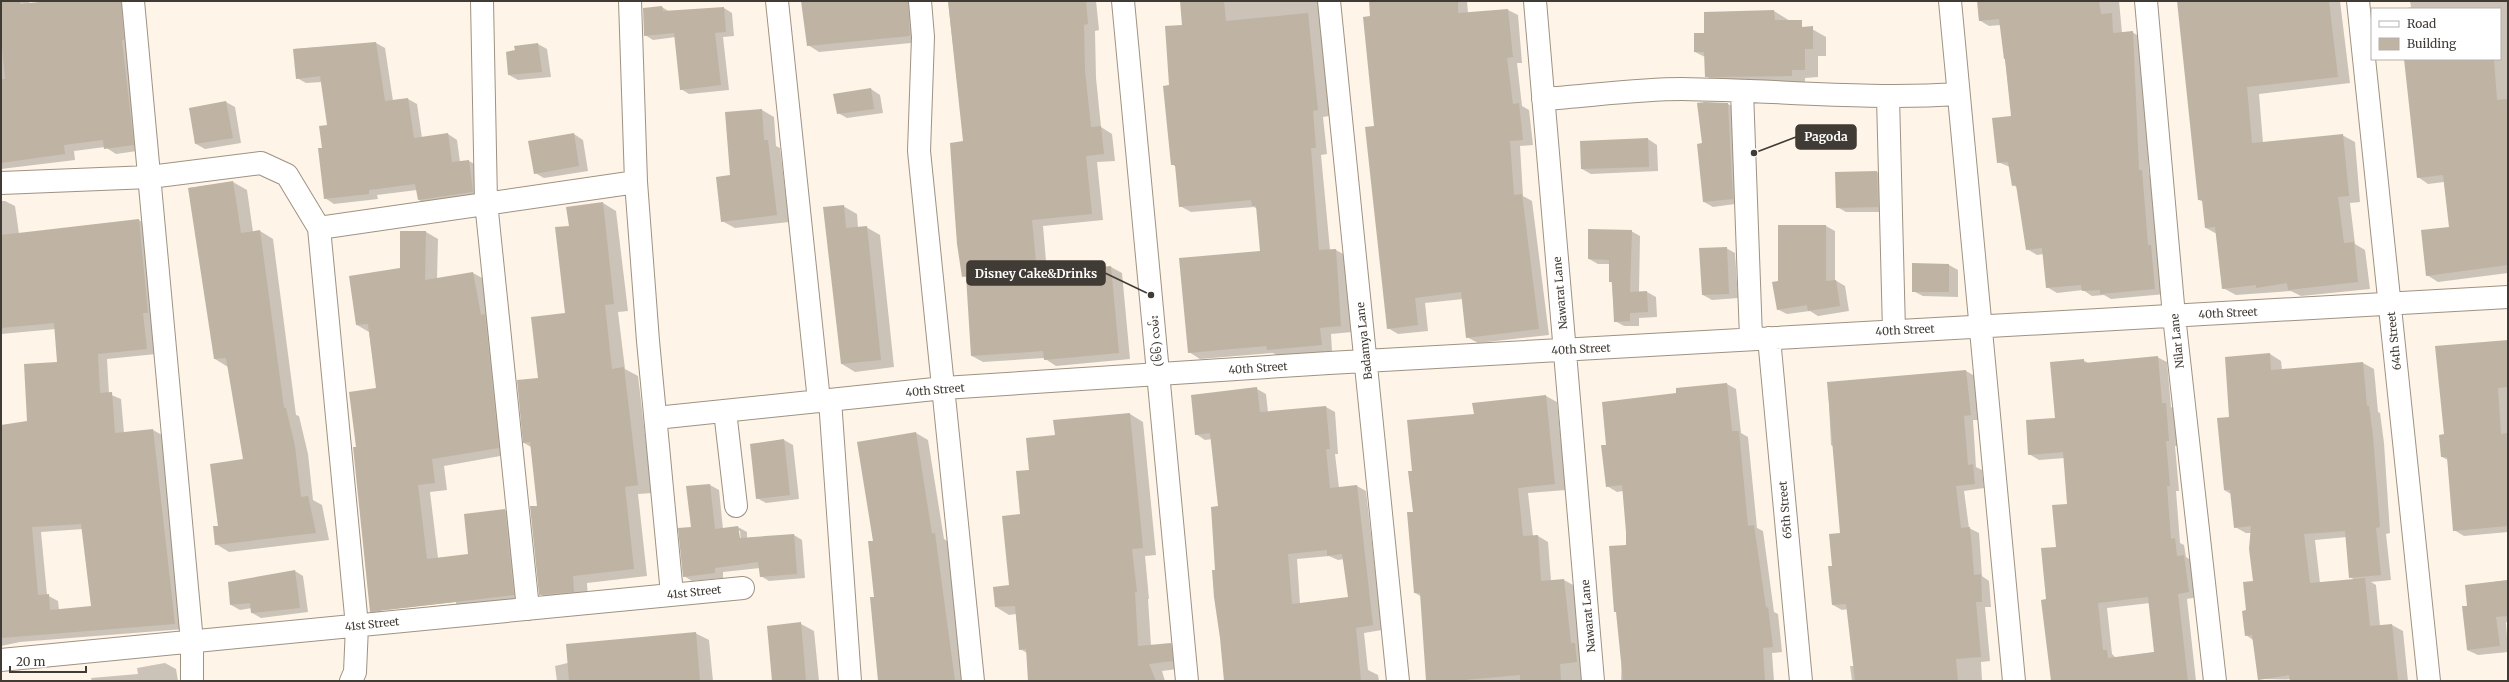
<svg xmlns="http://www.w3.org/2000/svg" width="2509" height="682" viewBox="0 0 2509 682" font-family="Merriweather,'Noto Sans Myanmar',serif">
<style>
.shadow{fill:#0003;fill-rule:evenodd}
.building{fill:#bfb3a3;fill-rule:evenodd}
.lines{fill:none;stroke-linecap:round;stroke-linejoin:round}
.street-casing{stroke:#9e9283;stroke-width:24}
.secondary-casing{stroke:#9e9283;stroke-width:24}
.street{stroke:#fff;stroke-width:22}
.secondary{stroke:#fff;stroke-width:22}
.labels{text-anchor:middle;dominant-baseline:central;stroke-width:3;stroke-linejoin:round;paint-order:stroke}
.street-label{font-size:11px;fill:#403b35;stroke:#fff}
.leader{fill:none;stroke:#403b35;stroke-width:1.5}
.callout-dot{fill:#403b35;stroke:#fff;stroke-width:1.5}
.callout{fill:#403b35;stroke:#403b35;stroke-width:1.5}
.callout-label{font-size:12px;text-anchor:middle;font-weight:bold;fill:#fff}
</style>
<rect width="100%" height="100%" fill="#fef4e7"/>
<path class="shadow" d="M 1,1 L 29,1 L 30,4 L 58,1 L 130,1 L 144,150 L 116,154 L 105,147 L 74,151 L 75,160 L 1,169 Z
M 802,1 L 918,1 L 921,42 L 819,52 L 808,45 Z
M 948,1 L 1096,1 L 1099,30 L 1095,31 L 1096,78 L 1101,127 L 1112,134 L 1115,161 L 1097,162 L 1103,220 L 1043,226 L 1047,273 L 1111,267 L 1122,273 L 1130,359 L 1056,366 L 1044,358 L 983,362 L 972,356 L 967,278 L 963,276 L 964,142 Z
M 1181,1 L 1318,1 L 1329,116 L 1323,117 L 1327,154 L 1321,155 L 1330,250 L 1336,250 L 1347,256 L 1352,332 L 1331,334 L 1332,351 L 1279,356 L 1273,353 L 1200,359 L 1189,352 L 1261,252 L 1257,209 L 1254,207 L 1191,212 L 1180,206 L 1176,167 L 1172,164 L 1170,86 L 1183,26 Z
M 1370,1 L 1467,1 L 1468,13 L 1508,10 L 1518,15 L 1522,63 L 1517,63 L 1522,106 L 1529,110 L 1533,145 L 1520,146 L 1523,196 L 1532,201 L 1549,335 L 1478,343 L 1467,337 L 1463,299 L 1425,303 L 1428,331 L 1398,334 L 1388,328 L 1375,127 Z
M 1978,1 L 2119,1 L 2122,33 L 2132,32 L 2142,38 L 2149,175 L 2151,176 L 2165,294 L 2111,299 L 2104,295 L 2092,296 L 2083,290 L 2057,293 L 2047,287 L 2044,254 L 2037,255 L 2027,249 L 2018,188 L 2013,185 L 2010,167 L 1998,162 L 2012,117 L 2001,25 L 1989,26 L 1979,20 Z
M 2178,1 L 2340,1 L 2350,83 L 2259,94 L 2263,143 L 2342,135 L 2355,142 L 2360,202 L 2350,203 L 2355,244 L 2365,250 L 2370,289 L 2301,296 L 2291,291 L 2236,295 L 2223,288 L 2217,234 L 2206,228 L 2204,202 L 2199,200 Z
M 2410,1 L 2508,1 L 2508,273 L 2438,282 L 2427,275 L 2450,227 L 2444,182 L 2428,184 L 2418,177 L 2406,59 L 2500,59 L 2500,9 L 2403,9 L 2411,7 Z
M 662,7 L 670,12 L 724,8 L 732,13 L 734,36 L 723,37 L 729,90 L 689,94 L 681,89 L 676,37 L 653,40 L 645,35 Z
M 1774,11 L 1803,29 L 1812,29 L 1826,37 L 1826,56 L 1818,56 L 1818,77 L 1805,78 L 1805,83 L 1719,84 L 1706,76 L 1705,57 L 1695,52 L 1705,34 Z
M 376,43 L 385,48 L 393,101 L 408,99 L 417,104 L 422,138 L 448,134 L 457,140 L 460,162 L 469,161 L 478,166 L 482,197 L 428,205 L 419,200 L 417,190 L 377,195 L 378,199 L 334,204 L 325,198 L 323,149 L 328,126 L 322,82 L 306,83 L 297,78 L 294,49 Z
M 538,44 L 547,49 L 551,77 L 518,80 L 509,75 L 516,51 Z
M 871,89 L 880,95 L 883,113 L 847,118 L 838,113 Z
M 226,102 L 235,107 L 241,143 L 205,149 L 196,144 Z
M 1728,104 L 1737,109 L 1742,203 L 1713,207 L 1704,202 L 1703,144 Z
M 762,110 L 774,117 L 776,146 L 780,148 L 789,222 L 735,228 L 722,221 L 731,176 Z
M 574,134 L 583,140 L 588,171 L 544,178 L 535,173 Z
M 1648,139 L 1657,145 L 1658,171 L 1591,174 L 1582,169 L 1581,142 Z
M 1877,172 L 1886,177 L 1887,212 L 1846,212 L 1837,207 L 1836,173 Z
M 233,182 L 247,190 L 253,232 L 260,231 L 273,239 L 296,415 L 299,416 L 308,454 L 313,500 L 322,505 L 329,540 L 229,552 L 216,544 L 219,526 L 244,460 L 228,367 L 215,359 L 189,188 Z
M 1,201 L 5,201 L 15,206 L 19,234 L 139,220 L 148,226 L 156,354 L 107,359 L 109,394 L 121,399 L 124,433 L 153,430 L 162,435 L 184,629 L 20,642 L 1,646 L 1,426 L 28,422 L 58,363 L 56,329 L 1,334 ZM 83,529 L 92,607 L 59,610 L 58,601 L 47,595 L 41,532 Z
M 603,203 L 616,211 L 628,311 L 618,312 L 625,369 L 638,376 L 652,493 L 638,494 L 647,576 L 587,583 L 588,599 L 554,602 L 540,594 L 538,506 L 531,447 L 524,443 L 539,379 L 567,314 L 570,227 Z
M 843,206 L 857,214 L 858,228 L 866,227 L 880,235 L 894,367 L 855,372 L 842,364 Z
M 1826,226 L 1835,231 L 1835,280 L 1845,286 L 1849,311 L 1818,316 L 1810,311 L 1787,314 L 1777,309 L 1779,282 Z
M 1631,231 L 1640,236 L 1639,292 L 1647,292 L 1656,297 L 1657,317 L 1639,318 L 1639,326 L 1624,326 L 1615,321 L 1610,264 L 1598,264 L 1589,259 Z
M 426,232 L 438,239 L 437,279 L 473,273 L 486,280 L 511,454 L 444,466 L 447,490 L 430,492 L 438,558 L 469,555 L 505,510 L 517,517 L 526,601 L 383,618 L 371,611 L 357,448 L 377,389 L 369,332 L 357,325 L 401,269 ZM 456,602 L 456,604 L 381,612 L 381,610 Z
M 1726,248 L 1735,253 L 1738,298 L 1712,300 L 1703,295 Z
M 1949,265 L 1958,270 L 1958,297 L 1923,296 L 1913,291 Z
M 2508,341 L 2508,532 L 2464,536 L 2454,530 L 2448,460 L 2442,457 L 2445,435 Z
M 2270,354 L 2281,361 L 2282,370 L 2363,363 L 2374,369 L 2378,412 L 2380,413 L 2384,443 L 2390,533 L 2386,534 L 2391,580 L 2371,582 L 2376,585 L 2380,626 L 2392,625 L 2403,631 L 2408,681 L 2259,679 L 2253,640 L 2246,635 L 2247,611 L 2254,582 L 2252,533 L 2246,533 L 2235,527 L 2231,494 L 2224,490 L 2230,418 ZM 2347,537 L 2350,577 L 2355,580 L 2320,583 L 2315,540 Z
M 2157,357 L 2167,362 L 2171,407 L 2175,409 L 2178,446 L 2175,446 L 2179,491 L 2176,491 L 2180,543 L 2184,545 L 2186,557 L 2193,561 L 2198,597 L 2187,599 L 2196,681 L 2052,681 L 2047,600 L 2068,505 L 2065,458 L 2039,460 L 2029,454 L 2056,419 L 2083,360 L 2090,364 ZM 2150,603 L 2155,652 L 2116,658 L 2112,654 L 2107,608 Z
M 1966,371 L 1975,376 L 1980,420 L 1973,420 L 1976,467 L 1982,470 L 1984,488 L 1964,491 L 1969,528 L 1979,533 L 1982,576 L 1989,581 L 1991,607 L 1985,607 L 1990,661 L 1981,662 L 1982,681 L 1852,681 L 1850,666 L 1854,666 L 1848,609 L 1842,610 L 1833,605 L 1833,567 L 1841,534 L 1834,447 L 1831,445 L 1828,383 Z
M 1727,384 L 1736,389 L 1741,433 L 1748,437 L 1757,528 L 1763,531 L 1774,612 L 1778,614 L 1782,652 L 1772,653 L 1774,681 L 1621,681 L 1627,532 L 1623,491 L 1617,492 L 1607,486 L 1607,446 L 1677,394 Z
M 1257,389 L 1266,394 L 1268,412 L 1326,407 L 1335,412 L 1338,454 L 1335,454 L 1339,488 L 1357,486 L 1366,491 L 1382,630 L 1364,633 L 1368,670 L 1378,675 L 1379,681 L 1225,681 L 1216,571 L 1219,507 L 1212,439 L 1205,440 L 1196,434 ZM 1329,556 L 1338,560 L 1344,559 L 1349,598 L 1300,604 L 1297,559 Z
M 1546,396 L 1557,402 L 1566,490 L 1528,493 L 1533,536 L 1538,536 L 1548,542 L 1551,581 L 1564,580 L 1575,586 L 1586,681 L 1427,681 L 1422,597 L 1415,593 L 1413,472 L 1475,415 Z
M 1130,414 L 1143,422 L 1156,555 L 1145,556 L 1149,599 L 1148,599 L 1151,646 L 1171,644 L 1184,652 L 1185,668 L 1162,671 L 1165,681 L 1029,681 L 1027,653 L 1020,649 L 1016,614 L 1009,615 L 996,607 L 1010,586 L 1031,471 L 1056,435 Z
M 916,433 L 928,440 L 944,539 L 947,541 L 966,681 L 879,681 L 874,541 L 858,443 Z
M 784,440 L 793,445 L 799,499 L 766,503 L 757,498 L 751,444 Z
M 710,485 L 719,490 L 723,529 L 738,527 L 747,532 L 747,538 L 794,535 L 802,540 L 805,578 L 769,581 L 761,576 L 760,568 L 723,572 L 723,578 L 692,581 L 684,576 L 692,527 L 687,487 ZM 738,531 L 740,531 L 741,543 Z
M 295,571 L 303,576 L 308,612 L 261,618 L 252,613 L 252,608 L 240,610 L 231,605 Z
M 2508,580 L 2508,622 L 2506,622 L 2508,652 L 2478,655 L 2467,650 L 2469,607 L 2466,586 Z
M 801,624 L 814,631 L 819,681 L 773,681 Z
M 695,633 L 709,640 L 713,681 L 557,681 L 555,666 Z
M 165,663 L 176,669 L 178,681 L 92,681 L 91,678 L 138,674 L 137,668 Z"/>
<path class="building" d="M 1,1 L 20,1 L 20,4 L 48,1 L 121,1 L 124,40 L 122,40 L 134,145 L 104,149 L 103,140 L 64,145 L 65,154 L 1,163 L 1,79 L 5,79 L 1,35 Z
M 801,1 L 908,1 L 910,36 L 807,46 Z
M 948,1 L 1086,1 L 1088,24 L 1084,25 L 1085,71 L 1091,127 L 1101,126 L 1104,154 L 1086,156 L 1092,214 L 1032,220 L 1037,273 L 1111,266 L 1119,353 L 1044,360 L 1043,351 L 971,356 L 966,276 L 962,277 L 957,244 L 954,203 L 950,143 L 963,141 Z
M 1180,1 L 1224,1 L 1226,21 L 1308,13 L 1318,110 L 1313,111 L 1316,148 L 1311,148 L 1319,250 L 1336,249 L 1341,326 L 1320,328 L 1322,345 L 1267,350 L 1266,346 L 1188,353 L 1179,258 L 1260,251 L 1256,206 L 1252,206 L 1251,200 L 1179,207 L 1175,165 L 1171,165 L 1163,86 L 1169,85 L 1165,26 L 1182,25 Z
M 1369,1 L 1458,1 L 1458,13 L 1508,9 L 1513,57 L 1507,58 L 1513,104 L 1519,103 L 1523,140 L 1510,141 L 1514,195 L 1522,194 L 1539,329 L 1466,338 L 1461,292 L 1415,298 L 1418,325 L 1387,329 L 1365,127 L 1374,126 L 1363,17 L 1370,16 Z
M 1977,1 L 2099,1 L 2101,14 L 2112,13 L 2113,33 L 2133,31 L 2139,170 L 2142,170 L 2148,245 L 2151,245 L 2155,289 L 2100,294 L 2100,290 L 2082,291 L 2081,285 L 2046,288 L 2042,248 L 2026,250 L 2016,185 L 2012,186 L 2008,162 L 1997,163 L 1992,118 L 2011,116 L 2005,59 L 2004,59 L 1999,19 L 1979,21 Z
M 2177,1 L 2329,1 L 2338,77 L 2247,87 L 2252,143 L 2343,134 L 2349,196 L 2338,197 L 2344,243 L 2354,242 L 2358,282 L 2288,290 L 2287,283 L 2256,288 L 2256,285 L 2222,289 L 2215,227 L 2205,228 L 2202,200 L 2198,200 Z
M 662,6 L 663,11 L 724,7 L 726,32 L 715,33 L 721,85 L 680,90 L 674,33 L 644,36 L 643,8 Z
M 1774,10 L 1775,20 L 1802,20 L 1802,27 L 1813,26 L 1813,49 L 1805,49 L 1805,70 L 1792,70 L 1792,76 L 1705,77 L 1704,52 L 1694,52 L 1694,33 L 1704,33 L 1704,12 Z
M 376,42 L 385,101 L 408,98 L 414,138 L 448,133 L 452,162 L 469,160 L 473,192 L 418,200 L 415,184 L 369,190 L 369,194 L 324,199 L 318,148 L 322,148 L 319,126 L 327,125 L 320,76 L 296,79 L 293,49 Z
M 538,43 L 542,72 L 508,75 L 506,52 L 515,50 L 514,46 Z
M 2404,59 L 2494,59 L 2497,100 L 2508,99 L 2508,265 L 2426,276 L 2421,230 L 2449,227 L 2443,175 L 2417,178 Z
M 871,88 L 874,109 L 837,114 L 833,94 Z
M 226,101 L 233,138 L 195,144 L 189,108 Z
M 1705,102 L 1728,103 L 1733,199 L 1703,202 L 1697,144 L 1702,143 L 1697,103 Z
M 762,109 L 764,140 L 768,140 L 777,215 L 721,222 L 716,177 L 730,175 L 725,112 Z
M 574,133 L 579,166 L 534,174 L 528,141 Z
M 1648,138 L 1649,167 L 1581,169 L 1580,141 Z
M 1877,171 L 1878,207 L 1836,208 L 1835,172 Z
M 233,181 L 241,233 L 260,230 L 284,408 L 286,408 L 295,446 L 301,497 L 308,496 L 316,533 L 215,545 L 213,526 L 218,526 L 210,464 L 243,459 L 226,358 L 214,359 L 188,188 Z
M 603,202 L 614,304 L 605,305 L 612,369 L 624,367 L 638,485 L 625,487 L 634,569 L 573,576 L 574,592 L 539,595 L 530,506 L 537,506 L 530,442 L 523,443 L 517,380 L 538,378 L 531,317 L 565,313 L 555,227 L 569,226 L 566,207 Z
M 844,205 L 846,228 L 867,226 L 881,360 L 841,364 L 823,207 Z
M 139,219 L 148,313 L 143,313 L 147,349 L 98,354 L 100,393 L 112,392 L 115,433 L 153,429 L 175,624 L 1,638 L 1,425 L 27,421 L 24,364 L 57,362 L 54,323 L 1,328 L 1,235 ZM 81,524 L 91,606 L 50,610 L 49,594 L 38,595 L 32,527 Z
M 1778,225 L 1826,225 L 1826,281 L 1836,280 L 1840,306 L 1808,311 L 1807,305 L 1777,310 L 1772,282 L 1778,281 Z
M 1588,229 L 1632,230 L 1630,292 L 1647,291 L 1648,312 L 1630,313 L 1630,321 L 1614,322 L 1612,282 L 1609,282 L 1609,260 L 1588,259 Z
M 400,231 L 426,231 L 425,280 L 473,272 L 481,315 L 485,314 L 499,448 L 432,459 L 435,483 L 418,485 L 427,559 L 468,554 L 464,514 L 505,509 L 514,595 L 370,612 L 353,447 L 356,447 L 349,392 L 376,388 L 368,324 L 356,325 L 349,276 L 400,268 Z
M 1727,247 L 1729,294 L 1702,295 L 1699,248 Z
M 1912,263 L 1949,264 L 1949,292 L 1912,292 Z
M 2508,340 L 2508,387 L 2498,388 L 2501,434 L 2508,433 L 2508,526 L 2453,531 L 2447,457 L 2441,457 L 2439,435 L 2444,434 L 2435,346 Z
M 2270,353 L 2271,370 L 2363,362 L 2367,406 L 2369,406 L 2373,436 L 2380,527 L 2376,528 L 2381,575 L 2349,578 L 2345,531 L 2304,534 L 2310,583 L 2365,578 L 2370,626 L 2392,624 L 2398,681 L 2290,681 L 2289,675 L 2258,680 L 2252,635 L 2245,636 L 2242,611 L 2246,610 L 2243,582 L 2253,581 L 2249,549 L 2251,526 L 2234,528 L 2230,490 L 2224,490 L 2217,418 L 2229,417 L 2225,357 Z
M 2158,356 L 2162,403 L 2166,403 L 2169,441 L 2166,441 L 2170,486 L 2167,486 L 2171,539 L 2175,538 L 2177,556 L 2184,555 L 2189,592 L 2178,594 L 2188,681 L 2051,681 L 2041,600 L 2046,599 L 2041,548 L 2056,547 L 2052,505 L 2067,504 L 2063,452 L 2028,455 L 2026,420 L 2055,418 L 2050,362 L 2084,359 L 2084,363 ZM 2148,597 L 2154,652 L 2108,658 L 2107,650 L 2103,650 L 2098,603 Z
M 1966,370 L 1971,415 L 1964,416 L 1968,465 L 1973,464 L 1975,484 L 1956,486 L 1961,528 L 1970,527 L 1974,575 L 1981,574 L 1982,602 L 1976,602 L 1981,657 L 1956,659 L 1958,681 L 1855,681 L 1846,604 L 1832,605 L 1828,566 L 1832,566 L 1829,534 L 1840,533 L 1827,382 Z
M 1727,383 L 1732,431 L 1739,431 L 1748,526 L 1754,525 L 1766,608 L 1768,607 L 1773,647 L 1763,648 L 1765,681 L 1623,681 L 1616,612 L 1614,612 L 1609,546 L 1626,545 L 1626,532 L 1622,485 L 1606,487 L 1601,445 L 1606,445 L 1602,402 L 1676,393 L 1676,388 Z
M 1257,387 L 1260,412 L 1326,406 L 1330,449 L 1326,449 L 1330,488 L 1357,485 L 1373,625 L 1356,628 L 1361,681 L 1224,681 L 1220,638 L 1214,597 L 1212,570 L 1215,570 L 1211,507 L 1218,506 L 1210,433 L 1195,435 L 1191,395 ZM 1327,550 L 1327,556 L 1342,554 L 1348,597 L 1292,604 L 1288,554 Z
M 1546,395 L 1555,484 L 1518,488 L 1523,536 L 1538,535 L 1541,581 L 1564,579 L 1571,643 L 1575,643 L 1577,662 L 1560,664 L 1561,681 L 1520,681 L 1520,675 L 1453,681 L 1426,681 L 1420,593 L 1414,593 L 1407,512 L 1413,512 L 1408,471 L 1412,471 L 1407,420 L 1474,414 L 1472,403 Z
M 1130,413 L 1143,548 L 1132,549 L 1137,592 L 1135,592 L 1138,646 L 1171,643 L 1173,661 L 1149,664 L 1156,681 L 1028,681 L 1026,649 L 1019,650 L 1015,606 L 995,607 L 993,587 L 1009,585 L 1002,516 L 1020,514 L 1016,471 L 1029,470 L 1026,438 L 1055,435 L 1053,420 Z
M 916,432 L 932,534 L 935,533 L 955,681 L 878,681 L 870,597 L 874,597 L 868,541 L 873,541 L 857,442 Z
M 784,439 L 790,495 L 756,499 L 750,444 Z
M 710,484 L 715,529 L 738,526 L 740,538 L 794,534 L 797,574 L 760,577 L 758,562 L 715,568 L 715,573 L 683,577 L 678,528 L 691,527 L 686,486 Z
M 295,570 L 300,608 L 251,613 L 250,603 L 230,605 L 228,582 Z
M 2508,580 L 2508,616 L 2496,617 L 2500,646 L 2467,650 L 2462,606 L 2467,606 L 2465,585 Z
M 801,622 L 806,681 L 772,681 L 767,626 Z
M 696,632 L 700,681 L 569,681 L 566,644 Z"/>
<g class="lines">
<defs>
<path id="street" d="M 133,1 L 192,642 L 192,681
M 482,1 L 486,202 L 528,609
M 630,1 L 636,182 L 648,341 L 672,594
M 777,1 L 819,401
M 920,1 L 923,37 L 919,151 L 973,681
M 1329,1 L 1398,681
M 1535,1 L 1593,681
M 1950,1 L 2014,681
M 2146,1 L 2174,316 L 2215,681
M 2358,1 L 2429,681
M 1742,91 L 1751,338
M 1888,97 L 1894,331
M 1543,99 C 1589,96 1636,89 1682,89 C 1775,90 1866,100 1958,94
M 1,183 L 150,177 L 261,163 L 287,175 L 319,228
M 1769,338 L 1801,681
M 830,400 L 850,681
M 725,411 L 736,506
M 656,418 L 944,388 L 1329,363 L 2508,297
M 1,660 L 743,588
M 351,681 L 355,672 L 357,626 L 319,228 L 636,182"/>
<path id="secondary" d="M 1123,1 L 1187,681"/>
</defs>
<use href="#street" class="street-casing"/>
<use href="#secondary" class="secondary-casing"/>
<use href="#street" class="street"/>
<use href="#secondary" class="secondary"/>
</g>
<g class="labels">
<g class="street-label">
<text transform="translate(1560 293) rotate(-95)">Nawarat Lane</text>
<text transform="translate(2228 313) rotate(-3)">40th Street</text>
<text transform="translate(1905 330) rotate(-3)">40th Street</text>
<text transform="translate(1156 341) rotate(-95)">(၆၆) လမ်း</text>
<text transform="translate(1364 341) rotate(-96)">Badamya Lane</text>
<text transform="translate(2177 341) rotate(-96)">Nilar Lane</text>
<text transform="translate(2394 341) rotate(-96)">64th Street</text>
<text transform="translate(1581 349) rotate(-3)">40th Street</text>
<text transform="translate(1258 368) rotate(-4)">40th Street</text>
<text transform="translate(935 390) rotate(-5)">40th Street</text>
<text transform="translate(1785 510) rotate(-95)">65th Street</text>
<text transform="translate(694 592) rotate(-6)">41st Street</text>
<text transform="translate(1588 616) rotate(-95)">Nawarat Lane</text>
<text transform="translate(372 624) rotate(-6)">41st Street</text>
</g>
</g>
<path class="leader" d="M1754 153L1796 137M1151 295L1105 273"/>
<g class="callout-dot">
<circle cx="1754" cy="153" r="4"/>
<circle cx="1151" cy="295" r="4"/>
</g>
<g class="callout">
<rect x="1796" y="125" width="60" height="24" rx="4"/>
<rect x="967" y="261" width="138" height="24" rx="4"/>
</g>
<g class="callout-label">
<text x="1826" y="141">Pagoda</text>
<text x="1036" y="278">Disney Cake&amp;Drinks</text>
</g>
<rect width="2509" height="682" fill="none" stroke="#403b35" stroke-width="4"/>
<rect x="2371" y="8" width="130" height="52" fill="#ffffff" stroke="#b3b1ae"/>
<rect x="2379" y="21" width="20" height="6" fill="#ffffff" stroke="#b3b1ae"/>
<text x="2407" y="28" font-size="12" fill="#403b35">Road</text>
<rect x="2379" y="38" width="20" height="12" fill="#bfb3a3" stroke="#b3b1ae"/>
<text x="2407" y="48" font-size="12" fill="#403b35">Building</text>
<path d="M10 666v6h76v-6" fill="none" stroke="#403b35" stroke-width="2"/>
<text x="16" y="666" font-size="12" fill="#403b35" stroke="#ffffff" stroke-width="3" paint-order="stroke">20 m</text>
</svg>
